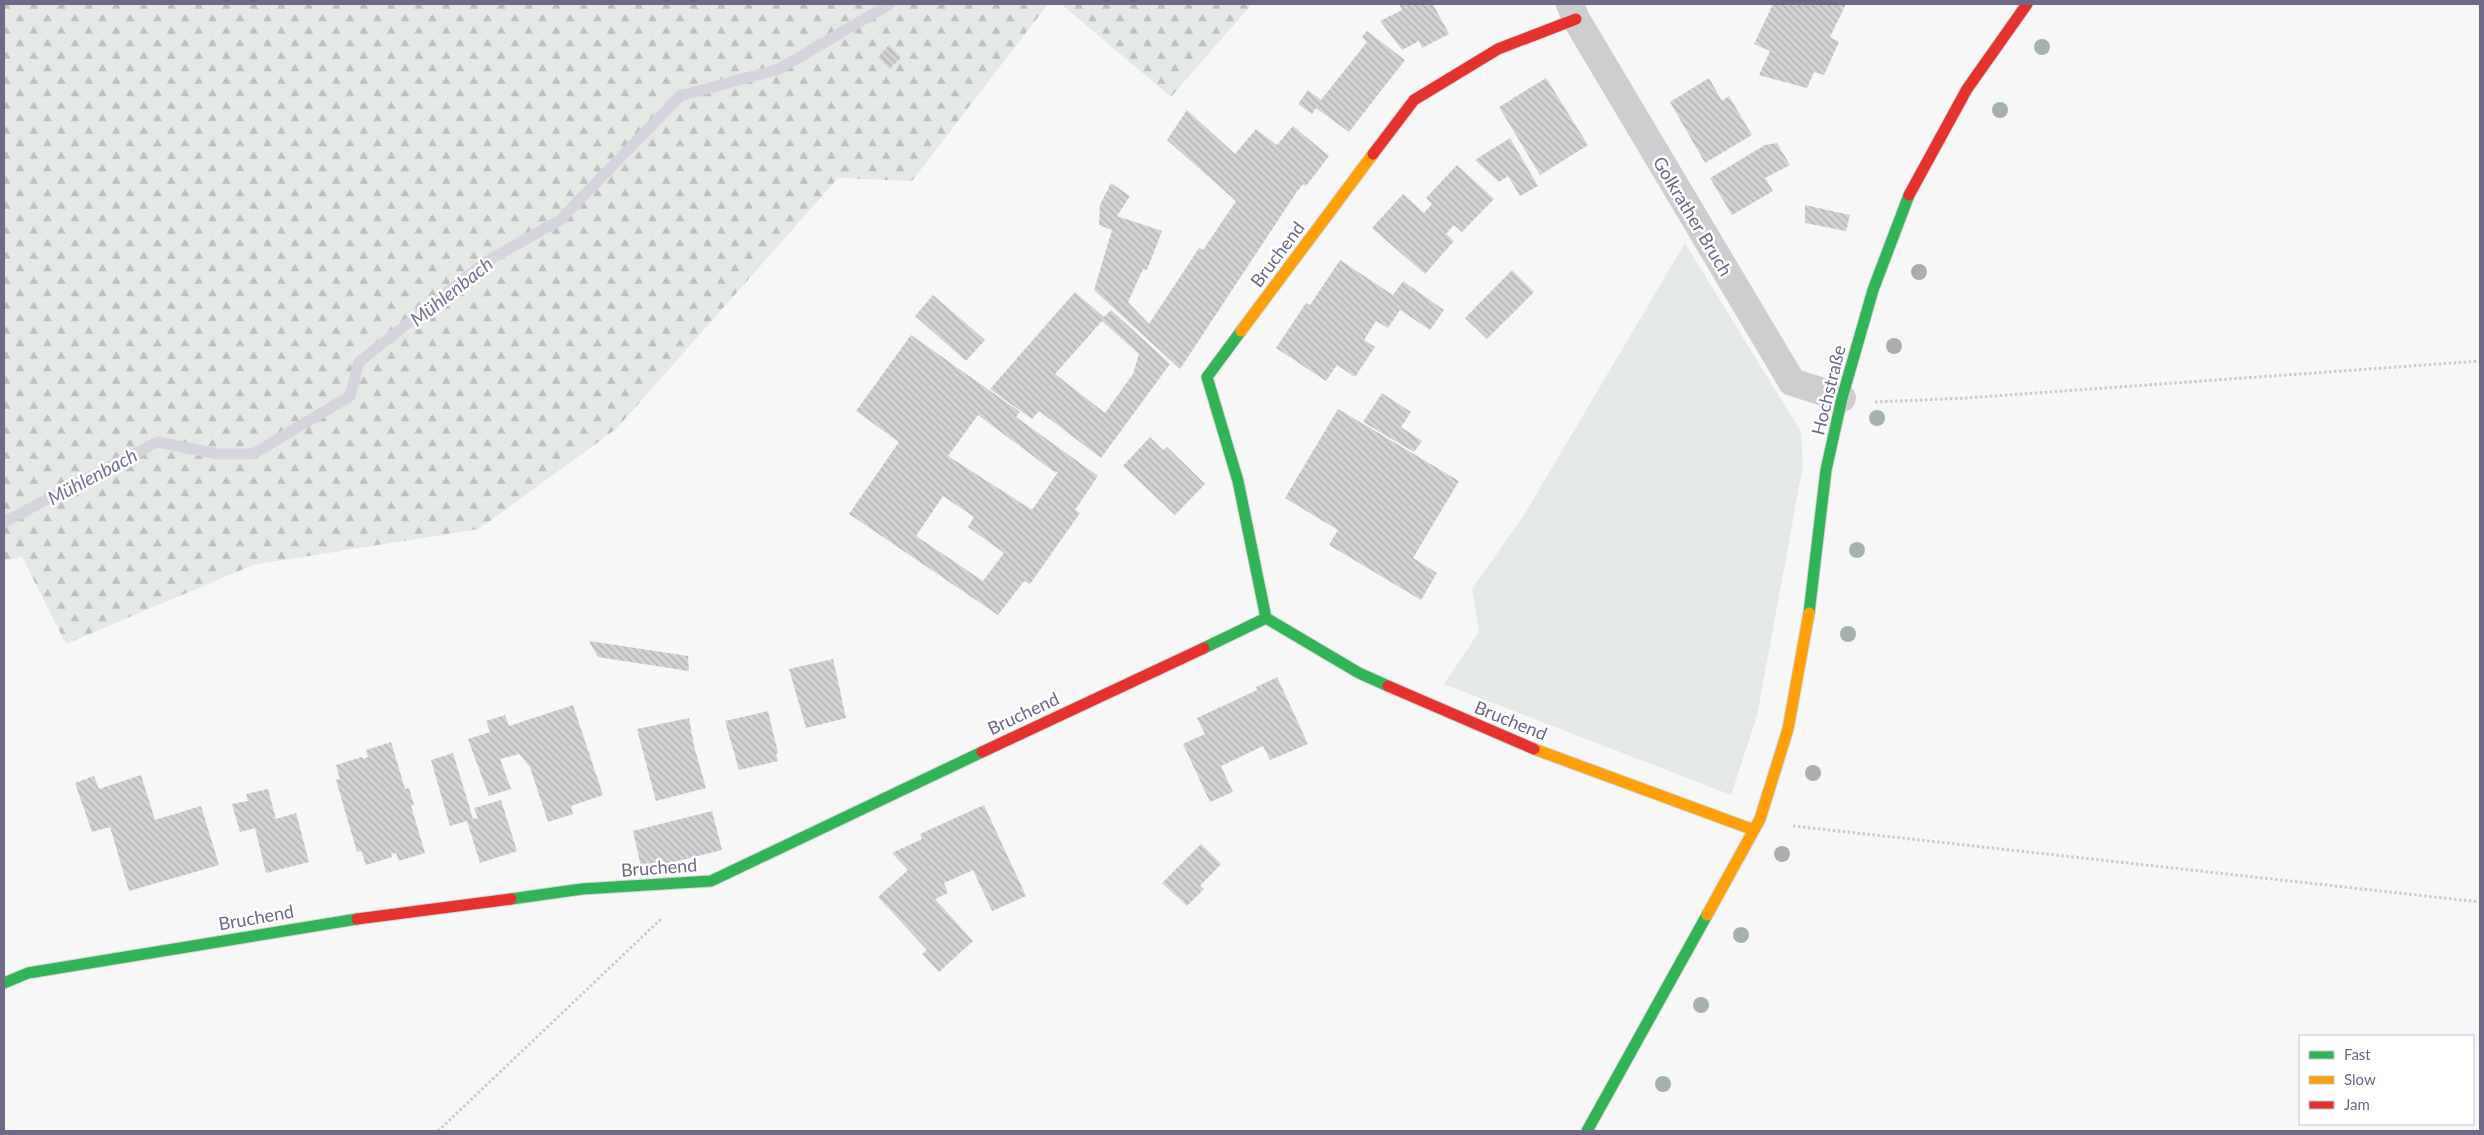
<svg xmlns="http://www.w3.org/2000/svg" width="2484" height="1135" viewBox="0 0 2484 1135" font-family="Lato,sans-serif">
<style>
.grass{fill:#e4e9e6}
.forest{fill:url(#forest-firs)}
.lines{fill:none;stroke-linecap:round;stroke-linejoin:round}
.stream{stroke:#d6d5de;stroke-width:11}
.building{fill:url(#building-back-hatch);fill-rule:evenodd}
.fast-casing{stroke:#d5d4d6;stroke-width:13}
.slow-casing{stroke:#d5d4d6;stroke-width:13}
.jam-casing{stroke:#d5d4d6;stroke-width:13}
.path{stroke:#cbcbcc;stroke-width:3;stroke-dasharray:2.5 2.5;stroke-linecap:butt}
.street{stroke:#cecdd0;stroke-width:28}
.fast{stroke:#30b455;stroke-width:11}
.slow{stroke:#ff9f0a;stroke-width:11}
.jam{stroke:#e5322d;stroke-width:11}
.tree{fill:#a6b1ac}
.labels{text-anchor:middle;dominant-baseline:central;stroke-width:5;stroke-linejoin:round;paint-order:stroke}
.street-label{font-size:18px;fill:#6f6886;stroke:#fff}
.water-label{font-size:19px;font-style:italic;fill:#767396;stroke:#fff}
</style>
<defs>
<pattern id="forest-firs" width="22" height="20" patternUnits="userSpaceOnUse" patternTransform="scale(1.25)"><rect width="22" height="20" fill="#e4e9e6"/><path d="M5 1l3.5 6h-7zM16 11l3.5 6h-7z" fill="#bdc1c0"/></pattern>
<pattern id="building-back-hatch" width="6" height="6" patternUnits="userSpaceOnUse" patternTransform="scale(1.25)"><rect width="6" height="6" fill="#d3d3d5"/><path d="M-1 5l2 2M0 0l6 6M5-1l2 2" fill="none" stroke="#afafb2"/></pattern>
</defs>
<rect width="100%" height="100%" fill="#f7f7f7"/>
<path class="grass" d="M 1685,243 L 1801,432 L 1803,465 L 1757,716 L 1731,795 L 1444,684 L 1479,632 L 1472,589 L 1524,515 Z"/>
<path class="forest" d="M 4,4 L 1048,4 L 912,181 L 838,178 L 616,429 L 479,529 L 253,565 L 66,644 L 22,557 L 4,561 Z
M 1061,4 L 1252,4 L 1171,97 Z"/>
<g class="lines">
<path class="stream" d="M 4,522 L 157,442 L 218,454 L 253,454 L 350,396 L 359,362 L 484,263 L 560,220 L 680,96 L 779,69 L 890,4"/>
</g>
<path class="building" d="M 1399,4 L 1433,4 L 1449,34 L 1422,48 L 1419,41 L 1402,50 L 1380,21 L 1402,10 Z
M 1773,4 L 1846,4 L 1830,37 L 1839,42 L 1824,75 L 1814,72 L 1807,88 L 1759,75 L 1770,51 L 1754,44 Z
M 1367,31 L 1405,60 L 1349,132 L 1316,108 L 1312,114 L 1298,104 L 1308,90 L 1321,100 L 1367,42 L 1362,37 Z
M 889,45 L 901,57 L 890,69 L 878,57 Z
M 1546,78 L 1588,145 L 1540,175 L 1499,107 Z
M 1709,78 L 1722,101 L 1729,96 L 1752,135 L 1705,163 L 1670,102 Z
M 1187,110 L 1235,154 L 1256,129 L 1277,145 L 1293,126 L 1329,156 L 1306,186 L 1303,184 L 1296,193 L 1180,369 L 1094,290 L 1112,230 L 1099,225 L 1100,205 L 1111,183 L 1130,196 L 1117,216 L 1162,231 L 1147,270 L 1143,269 L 1128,302 L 1149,324 L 1199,248 L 1203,250 L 1236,201 L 1167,140 Z
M 1510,138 L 1538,186 L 1520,196 L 1508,176 L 1499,182 L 1475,160 Z
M 1777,143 L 1790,165 L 1765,178 L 1773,191 L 1732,215 L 1710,178 L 1765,145 Z
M 1457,165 L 1494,199 L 1462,232 L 1454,225 L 1446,234 L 1454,241 L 1425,274 L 1372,228 L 1403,194 L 1424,213 L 1432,204 L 1426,198 Z
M 1805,205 L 1850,215 L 1846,231 L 1805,223 Z
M 1340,260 L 1393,295 L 1403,281 L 1444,310 L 1430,330 L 1400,310 L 1388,328 L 1376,321 L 1364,340 L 1375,347 L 1355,377 L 1337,365 L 1326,381 L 1276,348 L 1306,303 L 1310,305 Z
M 1512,270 L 1534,292 L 1487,339 L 1465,318 Z
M 1075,292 L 1104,317 L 1111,310 L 1170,364 L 1101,458 L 1039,411 L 1032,419 L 990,389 ZM 1102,321 L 1139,354 L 1133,374 L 1105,413 L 1055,374 Z
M 933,295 L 985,340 L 966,361 L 915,316 Z
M 911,335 L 1020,412 L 1016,417 L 1098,476 L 1075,510 L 1080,513 L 1030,584 L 1024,581 L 998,615 L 849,514 L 899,442 L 856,411 ZM 978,415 L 1053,471 L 1058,472 L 1032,510 L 948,456 ZM 943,496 L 974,517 L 968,527 L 1004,553 L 983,581 L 916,536 Z
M 1382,393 L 1411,412 L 1401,427 L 1422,441 L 1414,452 L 1363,422 Z
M 1338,409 L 1459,481 L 1413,558 L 1437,573 L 1421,600 L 1329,545 L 1338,530 L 1285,498 Z
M 1150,437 L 1163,450 L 1167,447 L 1205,484 L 1175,515 L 1123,466 Z
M 589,641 L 688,656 L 689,671 L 598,657 Z
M 833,659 L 846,718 L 806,728 L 789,669 Z
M 1277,677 L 1308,744 L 1270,760 L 1263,746 L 1221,766 L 1233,792 L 1210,802 L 1183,744 L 1205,734 L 1197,718 L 1257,690 L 1256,687 Z
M 573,705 L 603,795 L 571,806 L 573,814 L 548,822 L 530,767 L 519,754 L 500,759 L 511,789 L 489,796 L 468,739 L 490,732 L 486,721 L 505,715 L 509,726 Z
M 768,711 L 778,753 L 776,754 L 778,761 L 739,770 L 725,721 Z
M 689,718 L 694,746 L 706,788 L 656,801 L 637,729 Z
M 391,742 L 405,789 L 409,788 L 414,805 L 411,806 L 425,853 L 399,861 L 396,853 L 391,854 L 392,857 L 366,865 L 361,851 L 357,852 L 336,780 L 340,779 L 336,765 L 362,757 L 363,759 L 368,757 L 366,750 Z
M 453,753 L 473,819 L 478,818 L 474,808 L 501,800 L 517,851 L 480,863 L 467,821 L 450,826 L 431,760 Z
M 141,775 L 155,820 L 201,806 L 219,865 L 129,891 L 110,827 L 92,832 L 75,783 L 94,776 L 99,789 Z
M 268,789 L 276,819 L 296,813 L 309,862 L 266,873 L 255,828 L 240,832 L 232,804 L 248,801 L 246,794 Z
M 984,805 L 1026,896 L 992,911 L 973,870 L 944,883 L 948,893 L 935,899 L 973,941 L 939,972 L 922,954 L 927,950 L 878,897 L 908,870 L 892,853 L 922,839 L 920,834 Z
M 712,811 L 722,850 L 670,863 L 641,867 L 633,831 Z
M 1201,844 L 1221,864 L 1200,886 L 1204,889 L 1187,906 L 1162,883 Z"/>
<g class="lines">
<defs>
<path id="fast" d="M 1241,331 L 1207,377 L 1238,481 L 1266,618 L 1359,673 L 1388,686
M 1809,613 L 1826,470 L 1842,398 L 1873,290 L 1909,195
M 1204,648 L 1266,618
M 511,899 L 582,889 L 711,881 L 982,752
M 4,983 L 28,973 L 357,919
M 1587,1131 L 1707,915"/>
<path id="slow" d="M 1241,331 L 1373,154
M 1534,749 L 1754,830
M 1707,915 L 1760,819 L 1788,729 L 1809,613"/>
<path id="jam" d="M 1373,154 L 1414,100 L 1498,49 L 1576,19
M 1909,195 L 1967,89 L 2027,4
M 1388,686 L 1534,749
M 982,752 L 1204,648
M 357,919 L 511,899"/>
</defs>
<use href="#fast" class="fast-casing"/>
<use href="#slow" class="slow-casing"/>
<use href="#jam" class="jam-casing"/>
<path class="path" d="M 1875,402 L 1966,398 L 2480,361
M 1793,826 L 2480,902
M 438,1131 L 662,918"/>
<path class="street" d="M 1570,4 L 1576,19 L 1792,382 L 1842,398"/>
<use href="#fast" class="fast"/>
<use href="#slow" class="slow"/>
<use href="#jam" class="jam"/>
</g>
<g class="tree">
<circle cx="2042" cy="47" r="8"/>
<circle cx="2000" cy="110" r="8"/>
<circle cx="1919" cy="272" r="8"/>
<circle cx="1894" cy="346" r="8"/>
<circle cx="1877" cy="418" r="8"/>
<circle cx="1857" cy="550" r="8"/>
<circle cx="1848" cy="634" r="8"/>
<circle cx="1813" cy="773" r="8"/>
<circle cx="1782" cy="854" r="8"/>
<circle cx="1741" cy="935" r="8"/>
<circle cx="1701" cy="1005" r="8"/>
<circle cx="1663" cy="1084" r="8"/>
</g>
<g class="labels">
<g class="street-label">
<text transform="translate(1693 216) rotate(59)">Golkrather Bruch</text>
<text transform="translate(1277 254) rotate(-53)">Bruchend</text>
<text transform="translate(1828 390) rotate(-76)">Hochstraße</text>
<text transform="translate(1023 713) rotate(-25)">Bruchend</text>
<text transform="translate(1511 720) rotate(22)">Bruchend</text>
<text transform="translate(659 867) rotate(-4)">Bruchend</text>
<text transform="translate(256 917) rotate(-10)">Bruchend</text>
</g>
<g class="water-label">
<text transform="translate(451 291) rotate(-38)">Mühlenbach</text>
<text transform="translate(92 476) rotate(-28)">Mühlenbach</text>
</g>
</g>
<rect width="2484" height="1135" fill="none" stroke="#6f6886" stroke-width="10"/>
<rect x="2299" y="1035" width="175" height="90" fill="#ffffff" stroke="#c5c3cf"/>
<rect x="2309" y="1051" width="25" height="8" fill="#30b455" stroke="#c5c3cf"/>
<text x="2344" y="1060" font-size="15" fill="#6f6886">Fast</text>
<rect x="2309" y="1076" width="25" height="8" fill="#ff9f0a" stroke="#c5c3cf"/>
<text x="2344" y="1085" font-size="15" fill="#6f6886">Slow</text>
<rect x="2309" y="1101" width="25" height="8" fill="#e5322d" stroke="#c5c3cf"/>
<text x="2344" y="1110" font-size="15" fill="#6f6886">Jam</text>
</svg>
